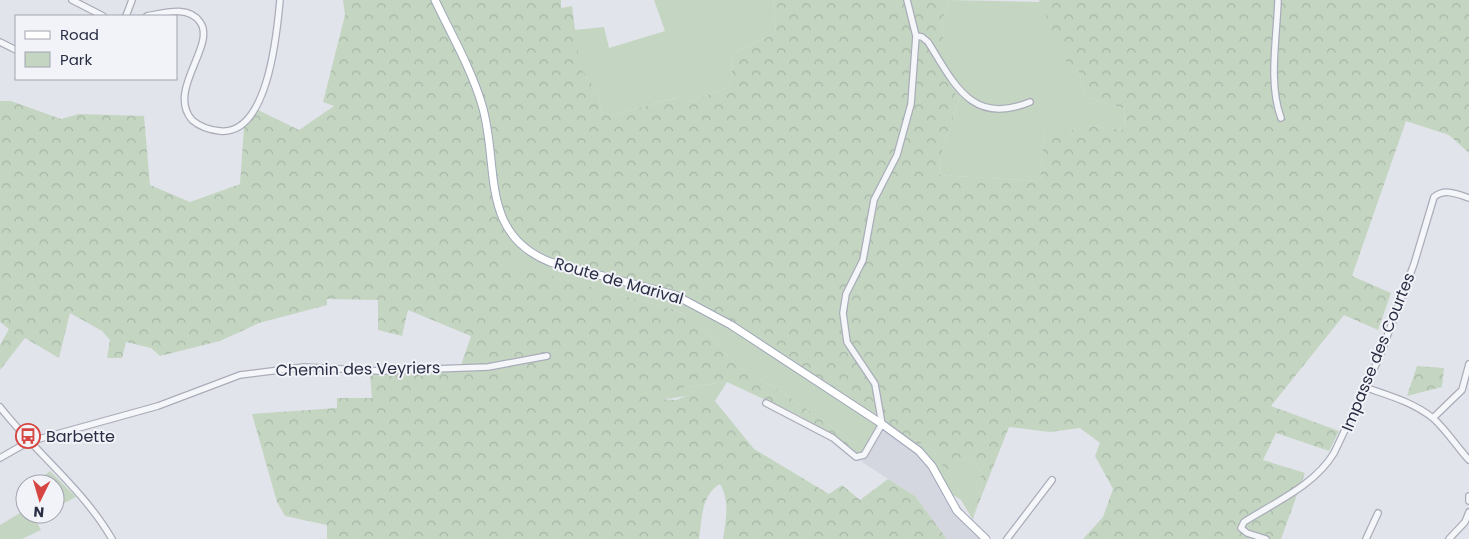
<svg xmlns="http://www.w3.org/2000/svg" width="1469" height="539" viewBox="0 0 1469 539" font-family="Poppins,sans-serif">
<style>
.built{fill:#d4d6e0}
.green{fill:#c4d5c2}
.forest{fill:url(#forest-crowns)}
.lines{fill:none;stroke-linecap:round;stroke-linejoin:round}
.minor-casing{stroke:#aaadb9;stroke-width:8}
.major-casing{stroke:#a0a6b8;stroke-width:9}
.minor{stroke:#f5f6f9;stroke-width:5.5}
.major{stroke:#fff;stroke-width:7}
.labels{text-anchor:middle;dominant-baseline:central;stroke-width:4;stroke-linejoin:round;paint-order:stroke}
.street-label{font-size:16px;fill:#292e44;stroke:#f2f3f8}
.poi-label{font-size:16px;fill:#292e44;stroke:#f2f3f8;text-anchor:start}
</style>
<defs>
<pattern id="forest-crowns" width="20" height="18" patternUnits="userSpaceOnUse" patternTransform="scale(1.25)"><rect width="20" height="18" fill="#c4d5c2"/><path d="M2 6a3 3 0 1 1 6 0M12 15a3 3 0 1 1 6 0" fill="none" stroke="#a8b7a8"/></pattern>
</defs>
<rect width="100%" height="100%" fill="#e2e4eb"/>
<path class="built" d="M 887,425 L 933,462 L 950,493 L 966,514 L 991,539 L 947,539 L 915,496 L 862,462 Z"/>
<path class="green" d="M 654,0 L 773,0 L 776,33 L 732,54 L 731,81 L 726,88 L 689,102 L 678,97 C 656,104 634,108 611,116 L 602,112 L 598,93 L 580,67 L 574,30 L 604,27 L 609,48 L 665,31 Z
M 948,0 L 1041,2 L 1078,69 L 1086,97 L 1125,109 L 1124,130 L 1092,126 L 1068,131 L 1044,131 L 1040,181 L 939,175 L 941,155 L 959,100 L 933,53 L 944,36 L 940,24 L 949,3 Z
M 512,250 L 674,292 L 880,422 L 864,449 L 779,390 L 738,367 L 708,334 L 687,316 L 675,310 L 511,265 Z
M 727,382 L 715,401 C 692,389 683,400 658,399 L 685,387 Z
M 921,443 L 933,450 L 951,479 L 965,457 L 979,468 L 982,482 L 973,520 L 961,500 L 950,493 L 933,462 L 918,447 Z
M 50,471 L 76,497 L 55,508 L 55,484 L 33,484 Z
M 25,510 L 25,514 L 44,514 L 35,519 L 41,530 L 22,539 L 0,539 L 0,525 Z"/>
<path class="forest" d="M 343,0 L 561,0 L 561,8 L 572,6 L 580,67 L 598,93 L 602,112 L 611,116 C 634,108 656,104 679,97 L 689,102 L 726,88 L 731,81 L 732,54 L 776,33 L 773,0 L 948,0 L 949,3 L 940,24 L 944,36 L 933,53 L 959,100 L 941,155 L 939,175 L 1040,181 L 1044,131 L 1068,131 L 1092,126 L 1124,130 L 1125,109 L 1086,97 L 1078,69 L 1070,69 L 1039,0 L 1469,0 L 1469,153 L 1449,135 L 1406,121 L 1352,276 L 1391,293 L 1378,330 L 1344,315 L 1271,406 L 1339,431 L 1329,451 L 1276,433 L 1263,460 L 1305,473 L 1281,539 L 1083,539 L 1103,517 L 1113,489 L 1095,456 L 1100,443 L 1080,428 L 1050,432 L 1009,427 L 974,515 L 982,482 L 979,468 L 965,457 L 951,480 L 933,450 L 921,443 L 918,447 L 674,292 L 512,250 L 512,265 L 675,310 L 687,316 L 708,334 L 738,367 L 779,390 L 864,449 L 858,455 L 830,434 L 800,416 L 727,382 L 685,387 L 660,399 L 676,400 L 689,395 L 701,394 L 715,401 L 754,449 L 829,494 L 842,485 L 860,500 L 888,479 L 915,496 L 947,539 L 723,539 C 726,520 730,501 720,484 C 701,495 702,519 699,539 L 327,539 L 327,525 L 285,516 L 277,502 L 252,414 L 337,408 L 337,398 L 372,398 L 370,375 L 459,371 L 471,336 L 408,310 L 402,336 L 378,330 L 378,300 L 327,299 L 327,305 L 259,323 L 220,341 L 160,356 L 151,348 L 126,342 L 122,358 L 107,358 L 110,340 L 102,331 L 70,313 L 59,358 L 25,338 L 0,370 L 0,345 L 9,329 L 0,322 L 0,101 L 11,101 L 61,119 L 79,114 L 144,116 L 150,185 L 190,202 L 240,184 L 244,127 L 258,110 L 299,130 L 334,106 L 323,102 L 345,15 Z
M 1417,366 L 1444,368 L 1442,387 L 1407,396 Z"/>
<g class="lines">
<defs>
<path id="minor" d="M 72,0 L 103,16
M 1278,0 C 1277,37 1268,83 1281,118
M 126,16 L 132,0
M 147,16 C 164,13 188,5 200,22 C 217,45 166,90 192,120 C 200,127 210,130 220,131 C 268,136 277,33 280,0
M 916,36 L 922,37 L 928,42 C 955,85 972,126 1030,102
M 0,42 L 16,50
M 1364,387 C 1387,395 1414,402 1434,419 C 1447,431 1457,447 1469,460
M 766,403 L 833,438 L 856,457 L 864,455 L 882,424 L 875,384 L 847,342 L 843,313 L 846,294 L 863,260 L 874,200 L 897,155 L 911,104 L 916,36 L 907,0
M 0,407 C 35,452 83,489 112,539
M 1433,418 L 1462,390 L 1469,364
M 0,458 L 28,442 L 158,406 L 240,375 L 304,367 L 380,371 L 488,367 L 547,356
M 1469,496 L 1469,501
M 1007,539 L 1052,480
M 1266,539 L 1247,533 L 1241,528 L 1244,522 C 1275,502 1314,486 1334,453 L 1379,358 L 1414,264 L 1434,197 C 1445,188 1457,194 1469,198
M 1366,539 L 1378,513
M 1449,539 L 1465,522 L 1469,512"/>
<path id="major" d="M 435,0 C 451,34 471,68 482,105 C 500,165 478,233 550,262 L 675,295 L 731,325 L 882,424 L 919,451 L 932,466 L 957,511 L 986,539"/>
</defs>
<use href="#minor" class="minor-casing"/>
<use href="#major" class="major-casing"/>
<use href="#minor" class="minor"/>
<use href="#major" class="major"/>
</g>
<defs>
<symbol id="bus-ring" viewBox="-11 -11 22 22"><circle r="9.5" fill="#f2f3f8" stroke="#d64541" stroke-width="1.5"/><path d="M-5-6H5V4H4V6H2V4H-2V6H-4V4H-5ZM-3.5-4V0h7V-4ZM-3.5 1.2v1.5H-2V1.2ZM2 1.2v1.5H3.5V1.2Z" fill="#d64541"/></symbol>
</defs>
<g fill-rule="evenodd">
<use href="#bus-ring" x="14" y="422" width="28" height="28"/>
</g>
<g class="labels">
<g class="street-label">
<text transform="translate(619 281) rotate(16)">Route de Marival</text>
<text transform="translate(1378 352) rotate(-68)">Impasse des Courtes</text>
<text transform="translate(358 369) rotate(-1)">Chemin des Veyriers</text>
</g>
<g class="poi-label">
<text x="46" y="436">Barbette</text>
</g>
</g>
<rect x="15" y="15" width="162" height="65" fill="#f2f3f8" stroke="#a2a4b0"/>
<rect x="25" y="31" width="25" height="8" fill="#ffffff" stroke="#a2a4b0"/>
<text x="60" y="40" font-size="15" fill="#292e44">Road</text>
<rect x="25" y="52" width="25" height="15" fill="#c4d5c2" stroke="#a2a4b0"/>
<text x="60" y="65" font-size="15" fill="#292e44">Park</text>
<g transform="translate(40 499) rotate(185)"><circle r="24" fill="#f2f3f8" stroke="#a2a4b0"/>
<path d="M0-4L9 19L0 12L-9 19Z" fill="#d64541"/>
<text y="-8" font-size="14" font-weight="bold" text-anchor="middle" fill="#292e44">N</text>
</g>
</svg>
